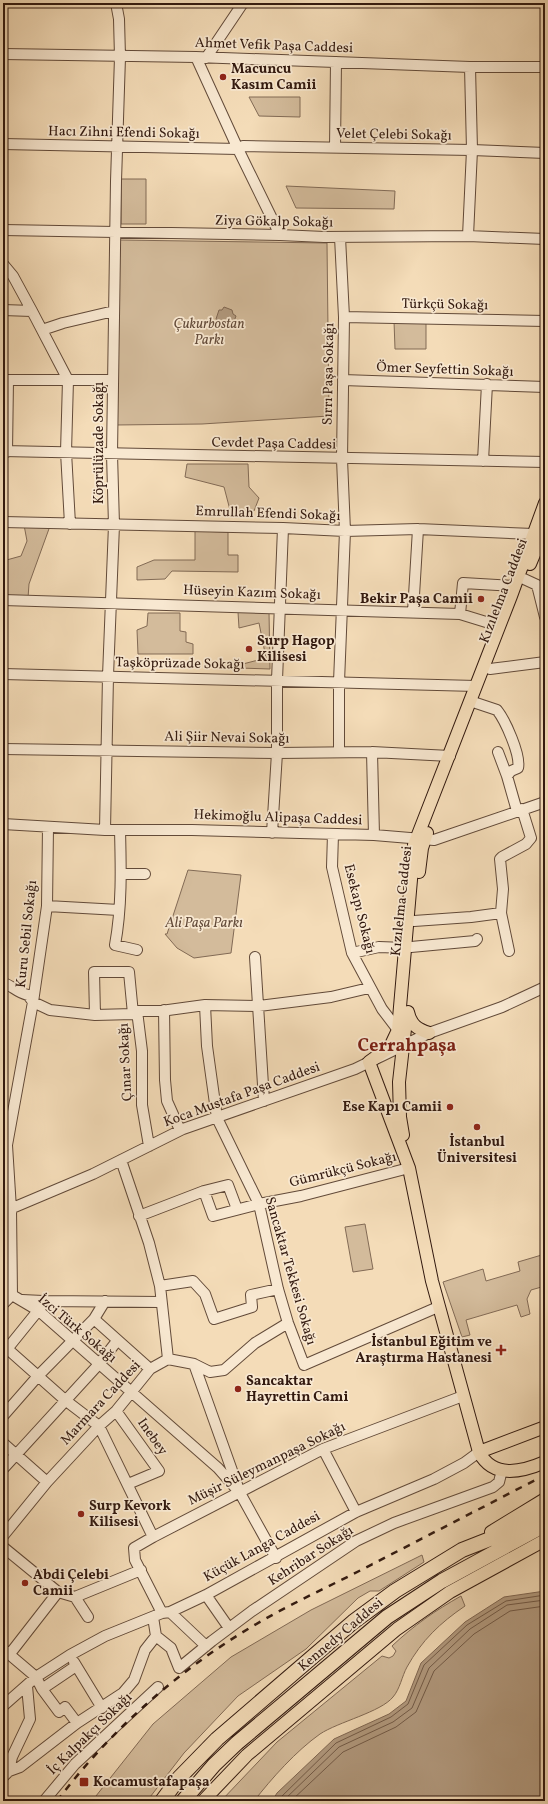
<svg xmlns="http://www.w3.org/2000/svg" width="548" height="1804" viewBox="0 0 548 1804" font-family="Vollkorn,serif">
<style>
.green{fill:#d3bb9b;stroke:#826a55}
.water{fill:#b29a7f;stroke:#7f6652}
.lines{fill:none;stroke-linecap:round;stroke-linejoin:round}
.shore{stroke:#725a47;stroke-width:1}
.minor-casing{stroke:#624a39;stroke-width:12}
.major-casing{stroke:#32190f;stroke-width:14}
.highway-casing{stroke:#32190f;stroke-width:16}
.minor{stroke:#f8e8d1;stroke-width:10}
.major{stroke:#f4dcb8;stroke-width:12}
.highway{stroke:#f4dcb8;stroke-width:14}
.rail{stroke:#32190f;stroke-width:2.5;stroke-dasharray:7 7;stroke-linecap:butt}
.poi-dot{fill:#8f2418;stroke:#f8e8d1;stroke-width:1.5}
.labels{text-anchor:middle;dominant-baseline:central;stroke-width:3.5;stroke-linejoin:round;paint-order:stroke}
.street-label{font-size:14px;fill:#32190f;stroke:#f8e8d1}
.poi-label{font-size:14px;font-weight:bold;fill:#32190f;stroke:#f8e8d1;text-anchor:start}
.park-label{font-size:14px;font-style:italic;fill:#624a39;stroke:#f8e8d1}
.district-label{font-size:18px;font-weight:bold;fill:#7a1f14;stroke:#f8e8d1}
</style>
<rect width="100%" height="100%" fill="#f4dcb8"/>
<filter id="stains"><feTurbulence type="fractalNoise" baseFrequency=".005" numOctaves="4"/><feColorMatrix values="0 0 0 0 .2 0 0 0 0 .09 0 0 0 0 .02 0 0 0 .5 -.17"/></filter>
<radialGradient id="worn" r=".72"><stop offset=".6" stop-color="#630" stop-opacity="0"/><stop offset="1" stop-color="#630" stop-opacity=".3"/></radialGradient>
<path class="green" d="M 249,97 L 300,97 L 300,117 L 259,116 Z
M 121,179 L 146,179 L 146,224 L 121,224 Z
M 286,186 L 395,191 L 394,209 L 296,208 Z
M 120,240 L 327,243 L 329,416 L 202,424 L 115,425 Z
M 394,321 L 426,321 L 426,349 L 395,349 Z
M 187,464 L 248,464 L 249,487 L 259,498 L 254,511 L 230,510 L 224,487 L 185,477 Z
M 24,525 L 50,526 L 29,584 L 28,598 L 3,596 L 3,561 L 21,556 L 27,541 Z
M 195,531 L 228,532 L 228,555 L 238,555 L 238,572 L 172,571 L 165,579 L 137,580 L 137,567 L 154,560 L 195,560 Z
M 238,612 L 269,612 L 270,669 L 239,668 L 239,665 L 266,658 L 259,623 L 239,628 Z
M 148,613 L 180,613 L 180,631 L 186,632 L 186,642 L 193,644 L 193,654 L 138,654 L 137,630 L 147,626 Z
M 188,870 L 241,875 L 231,953 L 194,958 L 177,948 L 165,934 L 167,934 Z
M 365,1224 L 373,1269 L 353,1272 L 345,1227 Z
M 545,1254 L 545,1286 L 531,1290 L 527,1299 L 530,1314 L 521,1317 L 517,1305 L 466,1320 L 470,1335 L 462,1337 L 443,1282 L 483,1269 L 486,1281 L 520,1271 L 518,1262 Z
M 422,1555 L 424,1562 L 379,1591 L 370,1591 L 358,1598 L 306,1649 L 238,1696 L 184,1753 L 147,1801 L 92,1801 L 153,1724 L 231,1657 L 311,1610 Z
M 461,1596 L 465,1606 C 440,1623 422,1640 407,1667 C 402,1676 400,1689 393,1697 C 381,1712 338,1722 320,1734 C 296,1751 272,1778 254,1801 L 221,1801 L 277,1742 L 382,1656 L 389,1658 L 393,1656 L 396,1651 L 392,1646 C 413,1626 436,1610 461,1596 Z"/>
<path class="water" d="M 224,307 L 232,310 L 233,314 L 236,316 L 233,324 L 229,324 L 226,327 L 223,324 L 219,325 L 219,321 L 216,319 L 219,310 L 222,310 Z
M 545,1591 L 545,1801 L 272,1801 L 277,1793 L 334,1739 L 389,1714 L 406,1701 L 421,1663 L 465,1622 L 504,1597 Z"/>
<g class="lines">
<path class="shore" d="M 277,1801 L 336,1743 L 391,1717 L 408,1704 L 424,1665 L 467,1625 L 506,1601 L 545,1595
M 283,1801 L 339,1747 L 393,1722 L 412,1708 L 429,1668 L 470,1629 L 507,1605 L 545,1600
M 291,1801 L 343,1752 L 396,1727 L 416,1712 L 434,1671 L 474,1634 L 510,1611 L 545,1606"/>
<defs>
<path id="minor" d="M 3,54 L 196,57 L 470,67 L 545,67
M 196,57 L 238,149 L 280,235
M 206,58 L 243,3
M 3,144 L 238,149 L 243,146 L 472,150 L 545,153
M 335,148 L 336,62
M 3,230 L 280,235 L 324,237 L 468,236 L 545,239
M 468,236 L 472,150 L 470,67
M 3,264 L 13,276 L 32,311 L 68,380 L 66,452 L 70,524
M 3,310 L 32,311
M 344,317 L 545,321
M 42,330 L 63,323 L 114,311
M 3,380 L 113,380
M 343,380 L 545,387
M 3,451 L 545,462
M 7,452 L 8,380
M 483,461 L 487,384
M 3,522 L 283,528 L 345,531 L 418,529 L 533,534
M 524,579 L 537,585 L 545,617
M 3,600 L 460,614 L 499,626
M 413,612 L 418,529
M 460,614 L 463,583 L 515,586
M 490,669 L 545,662
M 3,674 L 476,686
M 476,703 L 497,710 C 505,720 521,755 518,768 L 511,771 L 507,776 L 517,811
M 3,749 L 277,753 L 372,752 L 450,756
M 339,752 L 339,682 L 345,531 L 342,459 L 344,317 L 340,237
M 372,752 L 374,835
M 498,752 L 507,776
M 3,824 L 105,830 L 192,830 L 374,835 L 434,840 L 545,802
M 105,830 L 108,676 L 114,525 L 112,454 L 116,181 L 120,57 L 119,19 L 116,3
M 120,830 C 121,868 122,907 115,945 L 137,950
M 272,833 L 277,753 L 277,680 L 283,528
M 333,834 L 332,867 L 352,953 L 382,1009 L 398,1030
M 122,874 L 145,874
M 47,906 L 119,910
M 501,913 L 509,951
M 414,921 L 471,917 L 501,913 L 503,889 L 500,859 L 502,857 L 526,844 L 531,838 L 522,809
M 411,947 L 475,941 L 477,939
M 352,953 L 379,947 L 405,948
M 255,957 L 264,1101
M 3,983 C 12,985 17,993 28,995 L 33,1002 L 50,1010 L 95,1015 L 133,1014 L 137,1011 L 142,1051 L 142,1105 L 149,1146
M 205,1005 L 207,1046 L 217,1118 L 259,1204 L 278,1289 L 288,1323 L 304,1365 L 438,1307
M 164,1010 L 165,1080 L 167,1101 L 180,1130
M 137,1011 L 161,1011 L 205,1005 L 259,1006 L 331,997 L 369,988
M 95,1015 L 94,972 L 129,972 L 133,1014
M 204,1191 L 213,1216 L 259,1204 L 301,1196 L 409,1168
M 3,1212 L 93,1174 L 183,1129 L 355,1069 L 429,1033 L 502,1007 L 545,987
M 139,1216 L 204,1191 L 228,1185 L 237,1209
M 160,1286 L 193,1281 L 205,1294 L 214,1319 L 252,1307 L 251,1295 L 278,1289
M 12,1295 L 11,1209 L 7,1145 L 33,1002 L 47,906 L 48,827
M 12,1295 L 39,1311 L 218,1468 L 240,1493
M 22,1300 L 43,1301 L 161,1302
M 3,1304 L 12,1295
M 94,1319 L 150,1369
M 3,1345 L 65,1400 L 99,1426 L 153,1537 L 134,1548 L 135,1560 L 162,1613
M 3,1354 L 41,1307
M 168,1359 L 194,1364 L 210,1372 L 224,1370 L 255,1343 L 288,1323
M 194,1364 L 240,1493 L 276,1558
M 116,1411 L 159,1471 L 128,1484
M 3,1416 L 38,1376 L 94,1319 L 105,1301
M 3,1443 L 47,1482
M 323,1449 L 356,1512
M 3,1469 L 99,1364 L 117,1341
M 3,1536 L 47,1482 L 99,1426 L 116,1411 L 150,1369 L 168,1359 L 160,1286 L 149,1243 L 121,1160
M 153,1537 L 323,1449 L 463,1396
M 3,1547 L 58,1592 L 75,1597 L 88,1617
M 206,1595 L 229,1628
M 75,1597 L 141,1570
M 170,1612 L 206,1646
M 156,1636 L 171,1648 L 179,1668 L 212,1641 L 252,1611 L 356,1541 L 394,1523 L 493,1487 L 499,1482 L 502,1470
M 3,1649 L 36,1677 L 42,1689 L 76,1666
M 9,1655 L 58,1592
M 74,1662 L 102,1708
M 42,1689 L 59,1712 L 65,1707 L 77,1723
M 3,1706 L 36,1677 L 70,1655 L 105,1636 L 162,1613 L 170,1612 L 206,1595 L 356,1512 L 434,1479 L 464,1463 L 479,1452
M 9,1771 L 12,1757 L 30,1719 L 27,1686
M 3,1777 L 9,1771 L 20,1767 L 77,1723 L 123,1693 L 134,1680 L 145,1650 L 156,1636 L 153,1617
M 44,1801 L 75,1764 L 158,1687"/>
<path id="major" d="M 545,503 L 511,596 L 414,845 L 398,1030 L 390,1047 L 369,1062 L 409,1168 L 432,1281 L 479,1452 C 493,1479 522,1472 545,1462
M 530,564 L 545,528
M 419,872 L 422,848 L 427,833
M 408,1012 C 411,1025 417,1029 429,1033
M 403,1135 L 400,1117 L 399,1082 L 406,1020
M 479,1452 L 545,1427
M 491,1532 L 545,1499
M 203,1801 L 247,1755 L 397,1629 L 450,1592 L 545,1540"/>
<path id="highway" d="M 162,1801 L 179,1778 L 217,1739 L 353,1622 L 395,1591 L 462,1550 L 490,1539 L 545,1511
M 183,1801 L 214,1765 L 237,1743 L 387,1617 L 442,1581 L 545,1525"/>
</defs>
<use href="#minor" class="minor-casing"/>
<use href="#major" class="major-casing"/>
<use href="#highway" class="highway-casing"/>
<use href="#minor" class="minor"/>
<use href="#major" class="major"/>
<use href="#highway" class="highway"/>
<path class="rail" d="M 57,1801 C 113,1727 184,1665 265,1619 C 297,1601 332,1585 365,1568 C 425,1537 485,1506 545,1475"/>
</g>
<g class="poi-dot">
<circle cx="223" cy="77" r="4"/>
<circle cx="481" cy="599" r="4"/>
<circle cx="249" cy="649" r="4"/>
<circle cx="450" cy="1107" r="4"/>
<circle cx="477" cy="1127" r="4"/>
<path d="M499 1344h4v4h4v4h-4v4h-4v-4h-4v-4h4z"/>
<circle cx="238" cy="1389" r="4"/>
<circle cx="81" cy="1514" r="4"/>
<circle cx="25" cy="1583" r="4"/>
<rect x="79" y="1777" width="10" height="10" rx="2"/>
</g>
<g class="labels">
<g class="street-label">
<text transform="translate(274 46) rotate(2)">Ahmet Vefik Paşa Caddesi</text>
<text transform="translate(124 133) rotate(1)">Hacı Zihni Efendi Sokağı</text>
<text transform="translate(394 135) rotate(1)">Velet Çelebi Sokağı</text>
<text transform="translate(274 222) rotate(1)">Ziya Gökalp Sokağı</text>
<text transform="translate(445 305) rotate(1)">Türkçü Sokağı</text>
<text transform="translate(445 370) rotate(2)">Ömer Seyfettin Sokağı</text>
<text transform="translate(329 374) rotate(-89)">Sırrı Paşa Sokağı</text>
<text transform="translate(99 443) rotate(-90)">Köprülüzade Sokağı</text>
<text transform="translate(274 444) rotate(1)">Cevdet Paşa Caddesi</text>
<text transform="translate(268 514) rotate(2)">Emrullah Efendi Sokağı</text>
<text transform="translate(504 591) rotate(-69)">Kızılelma Caddesi</text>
<text transform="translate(252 593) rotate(2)">Hüseyin Kazım Sokağı</text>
<text transform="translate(180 664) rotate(1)">Taşköprüzade Sokağı</text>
<text transform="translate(227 738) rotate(1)">Ali Şiir Nevai Sokağı</text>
<text transform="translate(278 818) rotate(2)">Hekimoğlu Alipaşa Caddesi</text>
<text transform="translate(402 901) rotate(-84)">Kızılelma Caddesi</text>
<text transform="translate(359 909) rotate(76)">Esekapı Sokağı</text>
<text transform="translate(27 934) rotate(-84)">Kuru Sebil Sokağı</text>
<text transform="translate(126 1062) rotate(-93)">Çınar Sokağı</text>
<text transform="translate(242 1095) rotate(-20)">Koca Mustafa Paşa Caddesi</text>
<text transform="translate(343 1170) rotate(-14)">Gümrükçü Sokağı</text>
<text transform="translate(290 1271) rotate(74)">Sancaktar Tekkesi Sokağı</text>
<text transform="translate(77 1329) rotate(40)">İzci Türk Sokağı</text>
<text transform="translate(101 1403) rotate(-47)">Marmara Caddesi</text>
<text transform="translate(152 1437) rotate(55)">Inebey</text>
<text transform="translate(267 1464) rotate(-26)">Müşir Süleymanpaşa Sokağı</text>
<text transform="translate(262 1547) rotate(-29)">Küçük Langa Caddesi</text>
<text transform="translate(311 1556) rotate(-33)">Kehribar Sokağı</text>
<text transform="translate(341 1635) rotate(-40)">Kennedy Caddesi</text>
<text transform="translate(90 1734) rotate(-44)">İç Kalpakçı Sokağı</text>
</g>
<g class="poi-label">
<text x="231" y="69">Macuncu<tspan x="231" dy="16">Kasım Camii</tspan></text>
<text x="473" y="599" text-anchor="end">Bekir Paşa Camii</text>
<text x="257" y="641">Surp Hagop<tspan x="257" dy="16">Kilisesi</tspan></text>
<text x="442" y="1107" text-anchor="end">Ese Kapı Camii</text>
<text x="477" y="1142" text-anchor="middle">İstanbul<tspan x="477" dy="16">Üniversitesi</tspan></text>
<text x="492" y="1342" text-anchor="end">İstanbul Eğitim ve<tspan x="492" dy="16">Araştırma Hastanesi</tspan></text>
<text x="246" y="1381">Sancaktar<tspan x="246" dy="16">Hayrettin Cami</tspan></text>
<text x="89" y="1506">Surp Kevork<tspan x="89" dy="16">Kilisesi</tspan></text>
<text x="33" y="1575">Abdi Çelebi<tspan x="33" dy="16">Camii</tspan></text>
<text x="93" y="1782">Kocamustafapaşa</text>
</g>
<g class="park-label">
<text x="209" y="324">Çukurbostan<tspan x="209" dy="16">Parkı</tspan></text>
<text x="204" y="923">Ali Paşa Parkı</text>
</g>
<g class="district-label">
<text x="407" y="1046">Cerrahpaşa</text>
</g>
</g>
<rect width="548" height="1804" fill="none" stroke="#f4dcb8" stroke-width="16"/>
<rect x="4" y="4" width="540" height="1796" fill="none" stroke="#32190f" stroke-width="2"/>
<rect x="8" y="8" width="532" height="1788" fill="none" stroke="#32190f"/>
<rect width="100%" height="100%" filter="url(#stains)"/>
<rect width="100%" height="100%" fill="url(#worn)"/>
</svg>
